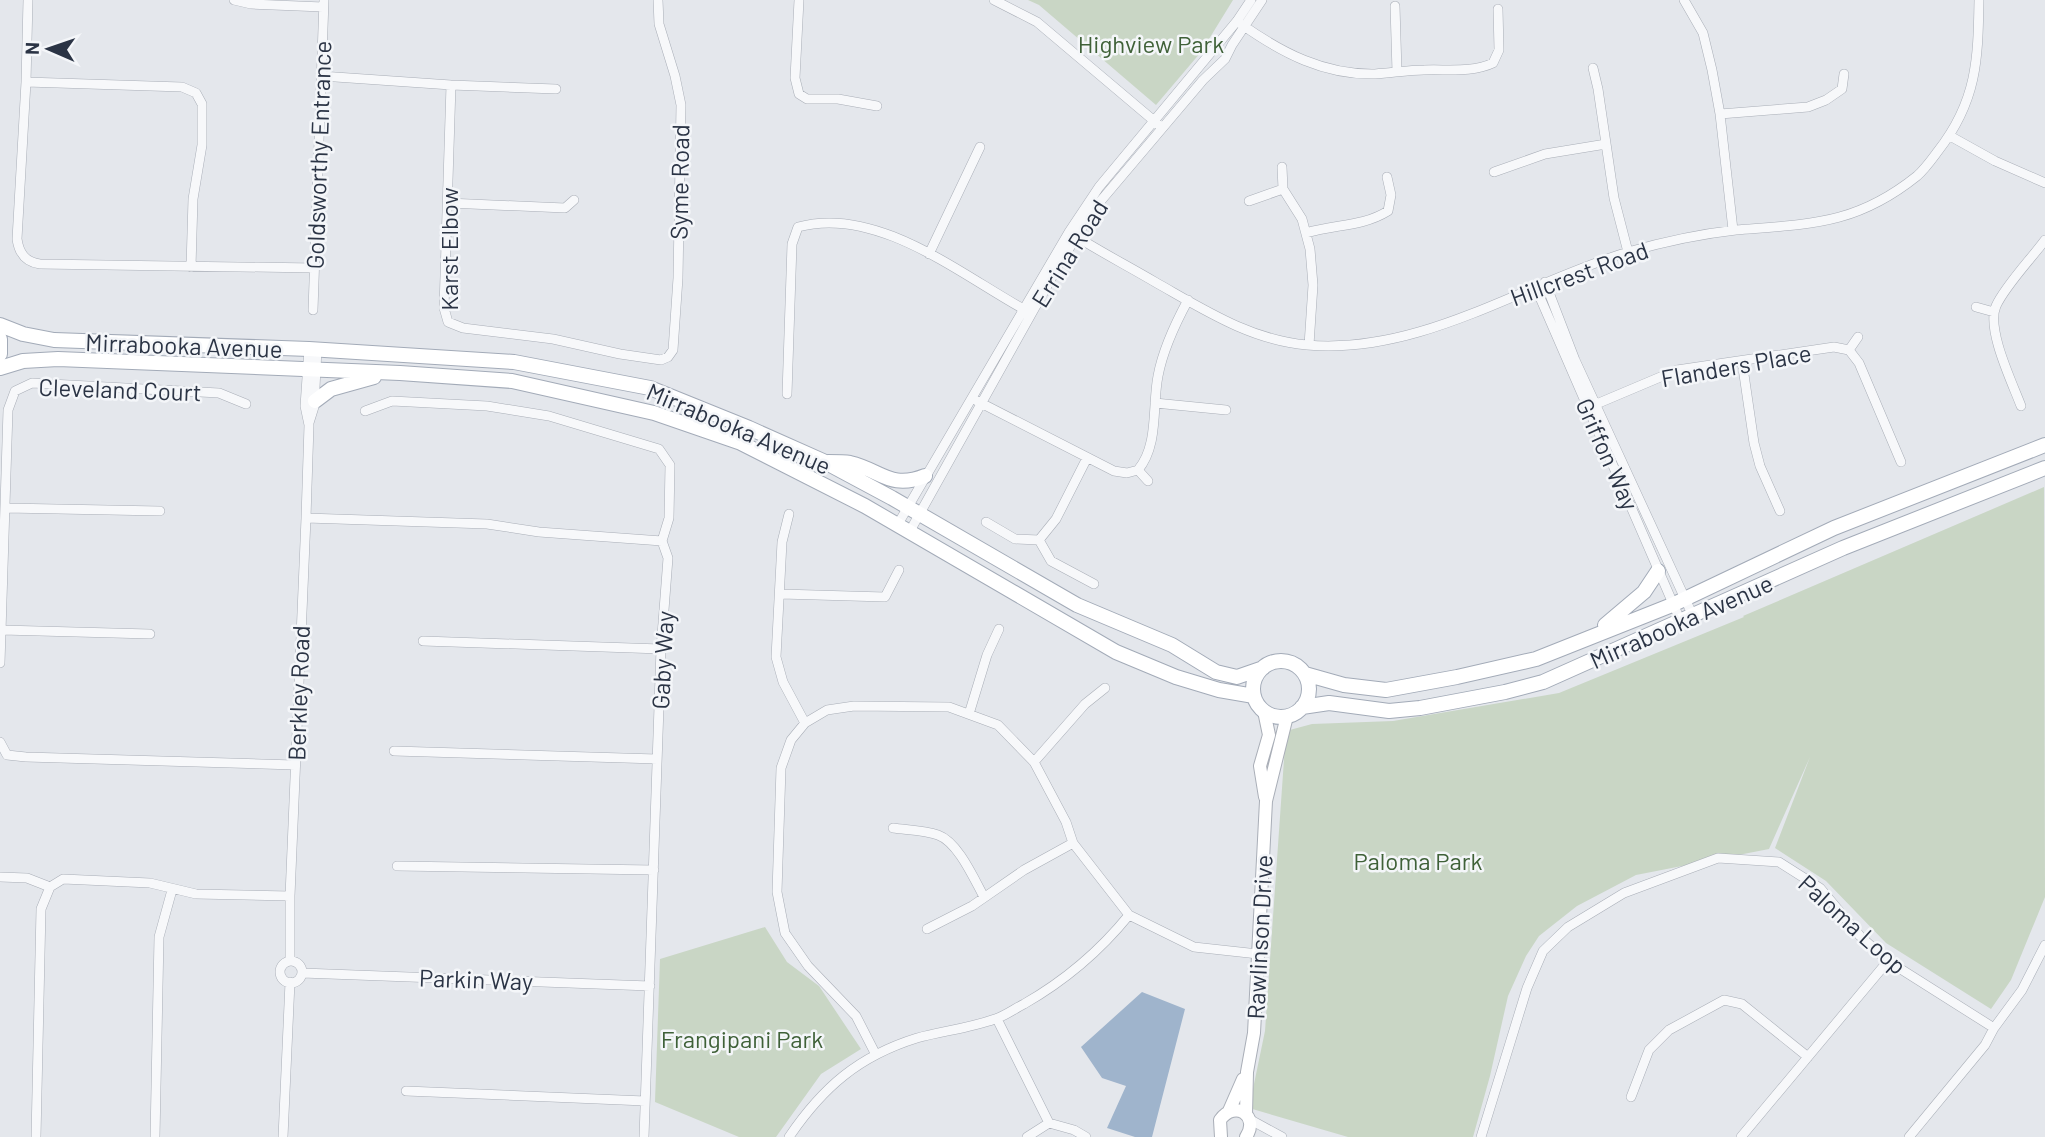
<svg xmlns="http://www.w3.org/2000/svg" width="2045" height="1137" viewBox="0 0 2045 1137" font-family="Barlow,sans-serif">
<style>
.green{fill:#c9d6c5}
.water{fill:#9fb4cc}
.lines{fill:none;stroke-linecap:round;stroke-linejoin:round}
.street-casing{stroke:#a9aeb7;stroke-width:10}
.secondary-casing{stroke:#a9aeb7;stroke-width:14}
.primary-casing{stroke:#a3abb8;stroke-width:16}
.street{stroke:#f7f8fa;stroke-width:9}
.secondary{stroke:#fff;stroke-width:12}
.primary{stroke:#fff;stroke-width:14}
.labels{text-anchor:middle;dominant-baseline:central;stroke-width:5;stroke-linejoin:round;paint-order:stroke}
.park-label{font-size:24px;fill:#3f6138;stroke:#f4f6f9}
.street-label{font-size:24px;fill:#2b3445;stroke:#f4f6f9}
</style>
<rect width="100%" height="100%" fill="#e4e7ec"/>
<path class="green" d="M 1028,0 L 1233,0 L 1201,52 L 1156,105 L 1039,5 Z
M 2044,487 L 2045,897 L 2011,980 L 1991,1009 L 1886,943 L 1826,881 L 1775,848 L 1810,757 L 1769,849 L 1636,875 L 1577,906 L 1539,936 L 1526,956 L 1508,996 L 1490,1076 L 1473,1137 L 1348,1137 L 1249,1108 L 1265,1031 L 1286,731 L 1312,724 L 1393,721 L 1559,693 L 1744,617 L 1743,616 Z
M 765,927 L 787,962 L 819,986 L 861,1049 L 821,1074 L 776,1137 L 739,1137 L 655,1102 L 660,959 Z"/>
<path class="water" d="M 1142,992 L 1185,1009 L 1152,1137 L 1135,1137 L 1107,1128 L 1126,1086 L 1102,1078 L 1081,1047 Z"/>
<g class="lines">
<defs>
<path id="street" d="M 234,0 L 251,4 L 323,7
M 799,0 L 795,78 L 799,94 L 807,99 L 838,99 L 877,106
M 994,0 L 1037,22 L 1159,125
M 1684,0 L 1703,33 L 1712,70 L 1720,114 L 1733,230
M 1395,6 L 1397,72
M 1241,24 C 1282,53 1324,75 1375,74 C 1392,73 1408,70 1424,70 C 1447,69 1472,73 1493,63 L 1499,50 L 1498,9
M 1593,68 L 1598,89 L 1614,198 L 1628,252
M 321,76 L 451,85 L 556,89
M 26,82 L 28,0
M 451,85 L 444,308 L 448,322 L 463,328 L 553,339 L 620,354 L 661,360 L 668,357 L 673,350 L 678,278 L 681,105 L 675,76 L 659,24 L 658,0
M 1720,114 L 1808,107 L 1826,100 L 1842,89 L 1844,74
M 1950,136 L 1995,161 L 2045,183
M 1282,167 L 1283,189 L 1302,219 L 1310,249 L 1313,285 L 1309,345
M 1494,172 L 1545,154 L 1606,144
M 1249,201 L 1283,189
M 448,203 L 565,208 L 574,200
M 1069,232 C 1097,250 1126,265 1155,282 C 1203,309 1250,340 1307,345 C 1421,355 1522,284 1628,252 C 1663,242 1700,234 1736,230 C 1810,224 1856,225 1917,176 C 1925,169 1932,159 1938,151 C 1977,101 1978,60 1979,0
M 1306,233 C 1336,224 1362,227 1388,211 L 1391,195 L 1387,177
M 929,254 L 980,147
M 191,267 L 193,199 L 202,145 L 202,104 L 196,93 L 182,87 L 26,82 L 17,239 C 19,253 25,262 40,264 L 314,268
M 1545,282 L 1575,360 L 1693,616
M 1535,286 L 1681,622
M 1976,307 L 1994,312
M 313,310 L 324,0
M 1849,350 L 1858,337
M 1742,361 L 1754,443 L 1760,466 L 1780,511
M 787,394 L 792,244 L 798,227 C 877,205 961,275 1027,311
M 977,401 L 1114,471 L 1127,473 L 1138,470 C 1159,445 1152,406 1158,376 C 1163,349 1175,324 1188,300
M 1155,403 L 1226,410
M 2021,406 C 2012,382 1986,329 1996,306 C 2005,286 2031,259 2045,240
M 1587,408 L 1677,370 L 1834,347 L 1849,350 L 1859,363 L 1901,462
M 365,411 L 392,401 L 487,406 L 549,416 L 659,449 L 670,465 L 669,518 L 662,541
M 309,423 L 314,407 L 317,349
M 1138,470 L 1148,481
M 6,508 L 160,511
M 789,514 L 782,542 L 776,657 L 783,682 L 805,723
M 306,518 L 487,524 L 539,532 L 662,541 L 668,558 L 661,649 L 644,1137
M 986,522 L 1015,539 L 1039,540 L 1051,561 L 1094,584
M 898,524 L 1069,232 L 1099,187 L 1237,21 L 1251,0
M 910,531 L 1057,268 L 1093,210 L 1203,80 L 1225,59 L 1232,45 L 1262,0
M 1039,540 L 1056,519 L 1087,458
M 781,594 L 885,597 L 899,570
M 2,630 L 150,634
M 423,641 L 661,649
M 0,663 L 8,410 L 15,391 L 32,383 L 219,393 L 246,404
M 969,714 L 987,655 L 999,629
M 0,742 L 7,755 L 26,757 L 295,765
M 394,751 L 657,759
M 1034,762 L 1085,704 L 1105,688
M 893,828 C 907,830 924,830 938,835 C 958,842 974,879 984,897
M 397,866 L 654,870
M 0,877 L 27,878 L 50,887
M 927,929 L 972,906 L 1024,870 L 1073,843
M 290,961 L 290,896 L 306,518 L 309,425 L 305,406 L 309,349
M280 972a11 11 0 1 1 22 0a11 11 0 1 1-22 0Z
M 302,973 L 650,986
M 997,1019 L 1049,1123 L 1074,1130 L 1086,1137
M 875,1053 L 856,1016 L 808,966 L 785,933 L 777,892 L 781,768 L 791,740 L 805,723 L 827,710 L 854,706 L 949,707 L 998,725 L 1034,762 L 1066,822 L 1073,843 L 1129,915 L 1194,947 L 1258,954
M 406,1091 L 645,1101
M 1631,1097 L 1649,1050 L 1669,1030 L 1724,1000 L 1742,1004 L 1808,1057
M 1249,1119 L 1282,1137
M 36,1137 L 41,909 L 50,887 L 63,879 L 150,883 L 196,894 L 290,896
M 155,1137 L 159,937 L 172,890
M 283,1137 L 290,982
M 789,1137 C 823,1087 859,1056 917,1038 C 943,1031 970,1028 995,1019 C 1005,1016 1014,1009 1024,1004 C 1066,980 1099,952 1129,915
M 1027,1137 L 1049,1123
M 1481,1137 L 1527,988 L 1543,951 L 1568,927 L 1624,893 L 1718,858 L 1779,862 L 1820,888 L 1860,936 L 1888,961 L 1994,1028
M 1741,1137 L 1888,961
M 1909,1137 L 1985,1045 L 1994,1028 L 2022,990 L 2045,945"/>
<path id="secondary" d="M 1264,711 L 1269,735 L 1260,766 L 1265,797
M 1229,1111 L 1243,1079
M 1246,1114 L 1247,1072 L 1254,1033 L 1266,801 L 1287,716
M 1221,1137 L 1220,1120 C 1235,1099 1260,1116 1246,1137"/>
<path id="primary" d="M 0,325 L 23,334 L 54,340 L 309,349 L 514,362 L 650,388 L 749,428 L 823,461 L 892,498 L 1077,605 L 1172,645 L 1216,672 L 1237,677 L 1263,668
M 0,339 L 0,354
M 0,368 L 23,361 L 58,359 L 400,373 L 512,381 L 654,413 L 741,443 L 865,506 L 1116,652 L 1176,677 L 1219,690 L 1254,696
M 315,401 L 331,389 L 374,377
M 828,462 C 835,462 844,462 850,463 C 881,470 890,490 925,476
M 1605,625 L 1644,592 L 1658,571
M1253 689a28 28 0 1 1 56 0a28 28 0 1 1-56 0Z
M 1305,674 L 1344,685 L 1386,690 L 1457,677 L 1536,659 L 1672,605 L 1834,528 L 2045,445
M 1302,707 L 1329,703 L 1389,711 L 1420,708 L 1505,692 L 1543,682 L 1843,548 L 2045,468"/>
</defs>
<use href="#street" class="street-casing"/>
<use href="#secondary" class="secondary-casing"/>
<use href="#primary" class="primary-casing"/>
<use href="#street" class="street"/>
<use href="#secondary" class="secondary"/>
<use href="#primary" class="primary"/>
</g>
<g class="labels">
<g class="park-label">
<text x="1151" y="43">Highview Park</text>
<text x="1418" y="860">Paloma Park</text>
<text x="742" y="1038">Frangipani Park</text>
</g>
<g class="street-label">
<text transform="translate(318 155) rotate(-88)">Goldsworthy Entrance</text>
<text transform="translate(679 182) rotate(-89)">Syme Road</text>
<text transform="translate(448 249) rotate(-90)">Karst Elbow</text>
<text transform="translate(1069 253) rotate(-58)">Errina Road</text>
<text transform="translate(1579 273) rotate(-20)">Hillcrest Road</text>
<text transform="translate(184 345) rotate(2)">Mirrabooka Avenue</text>
<text transform="translate(1736 365) rotate(-10)">Flanders Place</text>
<text transform="translate(120 389) rotate(2)">Cleveland Court</text>
<text transform="translate(739 428) rotate(23)">Mirrabooka Avenue</text>
<text transform="translate(1608 454) rotate(66)">Griffon Way</text>
<text transform="translate(1681 621) rotate(-24)">Mirrabooka Avenue</text>
<text transform="translate(662 660) rotate(-87)">Gaby Way</text>
<text transform="translate(298 693) rotate(-88)">Berkley Road</text>
<text transform="translate(1853 924) rotate(42)">Paloma Loop</text>
<text transform="translate(1259 937) rotate(-87)">Rawlinson Drive</text>
<text transform="translate(476 979) rotate(2)">Parkin Way</text>
</g>
</g>
<g transform="translate(49 49) rotate(272)" stroke="#f4f6f9" stroke-width="5" paint-order="stroke">
<path d="M0-5L12 26L0 18L-12 26Z" fill="#2b3445"/>
<text y="-10" font-size="19" font-weight="bold" text-anchor="middle" fill="#2b3445">N</text>
</g>
</svg>
